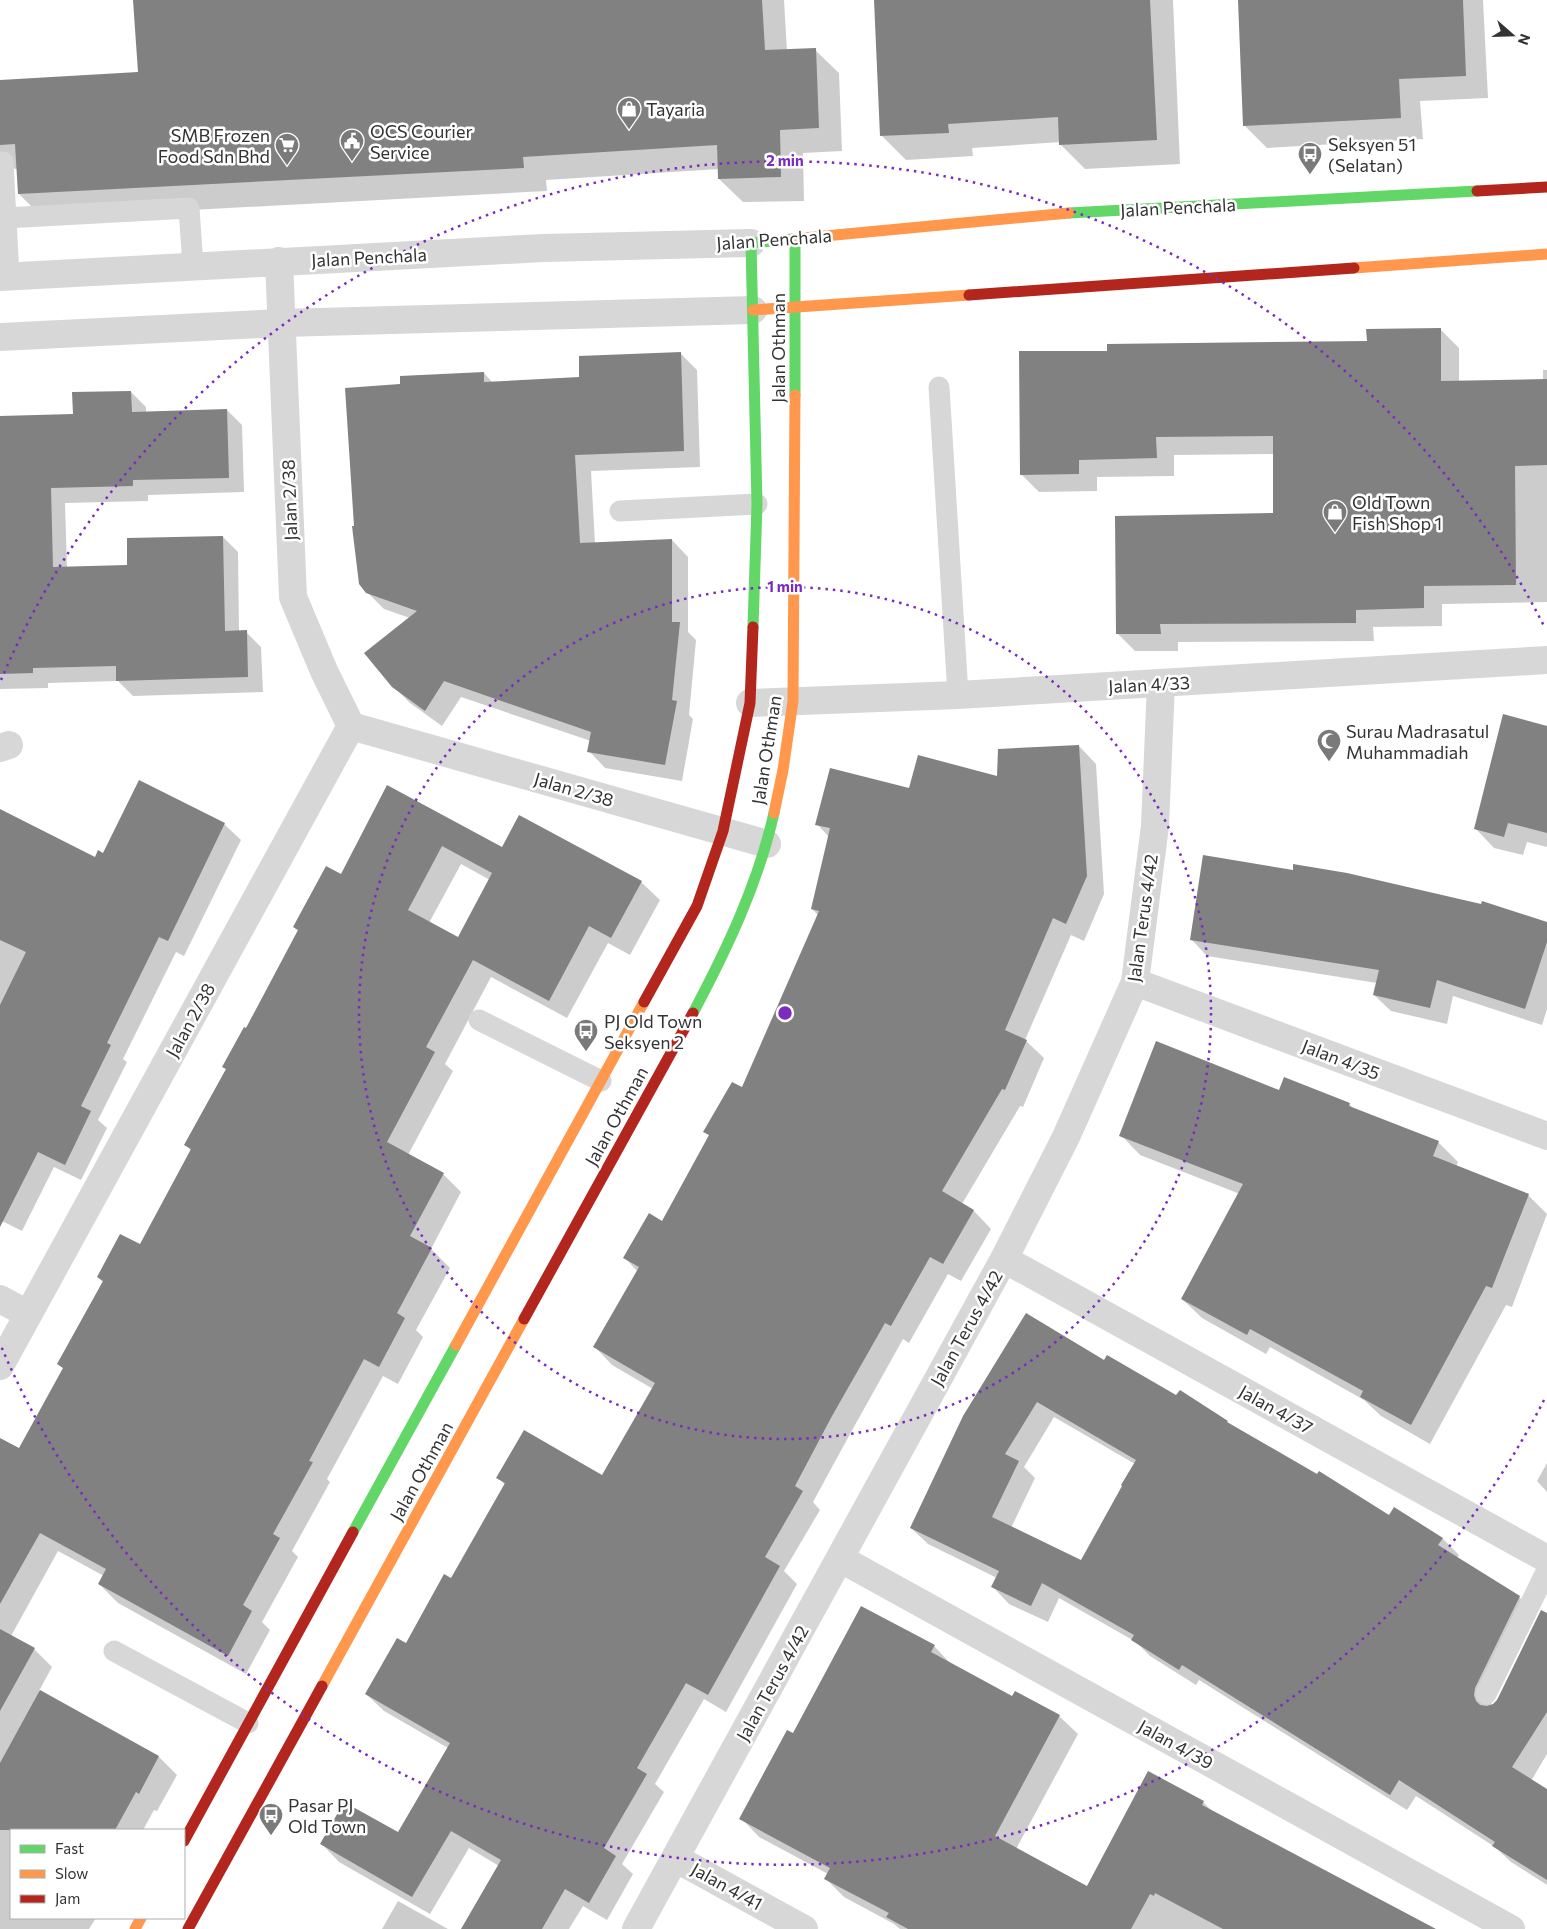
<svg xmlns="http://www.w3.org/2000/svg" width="1547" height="1929" viewBox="0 0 1547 1929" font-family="Commissioner,sans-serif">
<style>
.shadow{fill:#0003;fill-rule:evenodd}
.building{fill:#818181;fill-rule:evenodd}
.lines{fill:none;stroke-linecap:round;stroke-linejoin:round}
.lane{stroke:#d7d7d7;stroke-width:21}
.street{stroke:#d7d7d7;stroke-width:28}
.fast{stroke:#63d668;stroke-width:11}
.slow{stroke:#ff974d;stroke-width:11}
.jam{stroke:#b3261e;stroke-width:11}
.ring{fill:none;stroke:#7b2cbf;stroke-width:2.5;stroke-dasharray:2.5 5}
.labels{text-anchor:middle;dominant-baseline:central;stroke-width:5;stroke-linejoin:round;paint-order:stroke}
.poi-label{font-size:18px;fill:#333;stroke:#fff;text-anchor:start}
.street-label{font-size:18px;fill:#333;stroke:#fff}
.centre{fill:#7b2cbf;stroke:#fff;stroke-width:2.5}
.ring-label{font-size:15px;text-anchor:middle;font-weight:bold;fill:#7b2cbf;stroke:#fff;stroke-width:5;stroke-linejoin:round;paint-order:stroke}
</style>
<rect width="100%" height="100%" fill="#fff"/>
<path class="shadow" d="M 135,0 L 784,0 L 787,51 L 815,50 L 839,73 L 842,151 L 803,153 L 804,201 L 743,202 L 719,179 L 719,169 L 546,180 L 547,191 L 43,218 L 19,194 L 18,169 L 15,169 L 0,154 L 0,81 L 139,73 Z
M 875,0 L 1173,0 L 1180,164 L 1085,169 L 1061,145 L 1061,142 L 972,148 L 973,156 L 906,160 L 882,136 Z
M 1239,0 L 1483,0 L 1488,98 L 1420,101 L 1423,139 L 1267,148 L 1244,125 Z
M 1440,329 L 1459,348 L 1459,382 L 1543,381 L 1543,370 L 1547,370 L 1547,602 L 1442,604 L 1442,626 L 1373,627 L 1374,641 L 1178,642 L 1178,651 L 1135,651 L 1117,633 L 1274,514 L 1274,454 L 1174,455 L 1174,476 L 1097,477 L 1097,491 L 1039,492 L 1021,474 L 1109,352 L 1368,342 Z
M 680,353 L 697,370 L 700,467 L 591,471 L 595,544 L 672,540 L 688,557 L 688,632 L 696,640 L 689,715 L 693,719 L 682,781 L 605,768 L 589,751 L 591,741 L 461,697 L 442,726 L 410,703 L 393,686 L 410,618 L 384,609 L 367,592 L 401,385 L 484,373 L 493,383 L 581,378 Z
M 131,392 L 146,407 L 146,413 L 227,410 L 242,425 L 244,492 L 148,495 L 148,501 L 65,503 L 67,568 L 129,566 L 223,537 L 238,552 L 239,632 L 246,632 L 261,647 L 263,692 L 133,696 L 118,681 L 48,683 L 48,688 L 0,689 L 0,417 L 74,415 Z
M 1547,727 L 1547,847 L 1527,842 L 1523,855 L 1494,848 L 1475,828 Z
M 1079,746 L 1096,764 L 1104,894 L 1084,941 L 1071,935 L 1025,1040 L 1044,1058 L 1023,1107 L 1020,1106 L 962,1204 L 974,1211 L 991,1229 L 961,1281 L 948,1274 L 909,1343 L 903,1339 L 850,1434 L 813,1502 L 820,1510 L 784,1571 L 797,1584 L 726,1712 L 704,1699 L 655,1784 L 664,1792 L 622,1864 L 633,1874 L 607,1920 L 583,1906 L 569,1929 L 462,1929 L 499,1866 L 469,1848 L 430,1914 L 339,1862 L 322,1844 L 399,1834 L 448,1748 L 384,1711 L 366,1694 L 406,1645 L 451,1579 L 505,1485 L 498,1477 L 603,1477 L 653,1389 L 612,1365 L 595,1347 L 638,1272 L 625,1258 L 663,1223 L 710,1137 L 705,1131 L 742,1089 L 818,915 L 812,909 L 829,837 L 817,824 L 910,790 L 999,778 Z
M 388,787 L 502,849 L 641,882 L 660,900 L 630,955 L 608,943 L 567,1018 L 491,977 L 445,1064 L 453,1071 L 408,1155 L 443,1174 L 461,1192 L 431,1249 L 450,1268 L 416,1330 L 423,1337 L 398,1384 L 383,1376 L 327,1479 L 330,1482 L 292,1551 L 298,1557 L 262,1622 L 270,1630 L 246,1674 L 118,1603 L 99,1584 L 104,1576 L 58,1551 L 11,1636 L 34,1649 L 52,1667 L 39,1691 L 159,1757 L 177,1775 L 157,1811 L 154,1810 L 143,1830 L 11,1830 L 11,1918 L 96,1918 L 89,1929 L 0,1929 L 0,1444 L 19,1450 L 64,1369 L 58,1364 L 103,1282 L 98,1277 L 140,1246 L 191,1151 L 186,1145 L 227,1070 L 224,1067 L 247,1030 L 299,931 L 294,927 L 341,876 ZM 461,864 L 490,880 L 459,939 L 429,923 Z
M 0,811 L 95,858 L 104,855 L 224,824 L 241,840 L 184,956 L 176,952 L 123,1059 L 127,1062 L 98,1120 L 107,1128 L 81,1180 L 54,1167 L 22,1231 L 0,1220 Z
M 1482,905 L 1547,923 L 1547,1009 L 1542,1025 L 1453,996 L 1447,1024 L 1391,1011 L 1374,995 L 1377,983 L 1207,956 L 1191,939 Z
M 1279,1091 L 1349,1104 L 1354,1109 L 1438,1142 L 1458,1162 L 1456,1167 L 1528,1195 L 1547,1214 L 1512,1307 L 1506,1305 L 1430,1444 L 1381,1416 L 1364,1400 L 1270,1347 L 1266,1354 L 1202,1318 L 1182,1299 L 1240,1194 L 1140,1155 L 1121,1135 Z
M 1105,1361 L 1177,1397 L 1180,1392 L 1232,1427 L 1389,1517 L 1442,1538 L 1459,1555 L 1457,1558 L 1519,1597 L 1536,1614 L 1490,1706 L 1494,1705 L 1547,1615 L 1547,1754 L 1531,1781 L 1547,1791 L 1547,1885 L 1511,1862 L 1495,1847 L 1416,1796 L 1407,1810 L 1199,1680 L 1196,1685 L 1150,1656 L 1136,1642 L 1059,1598 L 1048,1622 L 1009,1604 L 993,1587 L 997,1578 L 928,1544 L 911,1528 L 964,1417 ZM 1054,1417 L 1135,1464 L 1081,1562 L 1011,1528 L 1035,1478 L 1024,1467 Z
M 1547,1463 L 1547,1492 L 1537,1481 Z
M 934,1646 L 952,1665 L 1013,1698 L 1059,1716 L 1078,1734 L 1016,1849 L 1088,1888 L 1203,1802 L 1213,1812 L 1425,1929 L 900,1929 L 894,1924 L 844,1897 L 826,1879 L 828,1874 L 759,1837 L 741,1818 L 793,1735 Z
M 398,1901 L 448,1929 L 382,1929 Z"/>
<path class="building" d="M 133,0 L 762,0 L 765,50 L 816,48 L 819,128 L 780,130 L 781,177 L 718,179 L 717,145 L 523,157 L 524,168 L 18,194 L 15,144 L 0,145 L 0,80 L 138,72 Z
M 874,0 L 1150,0 L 1157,140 L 1059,145 L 1058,117 L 948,124 L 949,133 L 880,136 Z
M 1238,0 L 1463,0 L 1466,76 L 1399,79 L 1401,118 L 1243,126 Z
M 1441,328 L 1441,381 L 1547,379 L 1547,465 L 1515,466 L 1516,585 L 1424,586 L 1424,608 L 1356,610 L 1356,623 L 1160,624 L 1161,634 L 1116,634 L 1115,516 L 1273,513 L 1273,436 L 1156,437 L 1157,458 L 1079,460 L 1079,474 L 1020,475 L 1019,351 L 1107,351 L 1107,344 L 1367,341 L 1366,329 Z
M 681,352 L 684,451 L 575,455 L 580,543 L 672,539 L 672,622 L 680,622 L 672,700 L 677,701 L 665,765 L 587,752 L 591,732 L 444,681 L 425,711 L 392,687 L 364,653 L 417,611 L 366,593 L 359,584 L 352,526 L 354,526 L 345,388 L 400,384 L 400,376 L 484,372 L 484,382 L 579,377 L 579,356 Z
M 131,391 L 132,412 L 227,409 L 229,478 L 133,480 L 133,486 L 51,488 L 53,567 L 127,565 L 127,538 L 223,536 L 225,631 L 247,630 L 248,677 L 116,681 L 116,666 L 33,668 L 33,673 L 0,674 L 0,416 L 73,414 L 72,392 Z
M 1503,714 L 1547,726 L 1547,833 L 1508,823 L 1504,837 L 1474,829 Z
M 1079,745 L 1087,876 L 1066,924 L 1053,918 L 1005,1030 L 1027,1040 L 1005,1090 L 1002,1089 L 942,1191 L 974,1210 L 943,1264 L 930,1257 L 891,1326 L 885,1323 L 832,1416 L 795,1486 L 803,1491 L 765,1557 L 780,1566 L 708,1695 L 686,1683 L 637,1768 L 647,1774 L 604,1848 L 616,1856 L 589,1903 L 565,1889 L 542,1929 L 461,1929 L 501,1860 L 451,1831 L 412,1897 L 320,1844 L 344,1802 L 398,1832 L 450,1743 L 365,1694 L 397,1638 L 406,1643 L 444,1574 L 451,1578 L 505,1483 L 496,1478 L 524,1430 L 602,1475 L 655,1383 L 593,1347 L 639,1267 L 623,1258 L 649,1213 L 662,1221 L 709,1135 L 703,1132 L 732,1082 L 742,1087 L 819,911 L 811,909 L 830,828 L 815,825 L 830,768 L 909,788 L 918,755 L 997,776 L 998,749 Z
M 139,780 L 225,823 L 168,941 L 159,937 L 107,1043 L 111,1045 L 81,1106 L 91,1111 L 65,1165 L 38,1152 L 0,1227 L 0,1005 L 26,952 L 0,940 L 0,809 L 95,857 L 98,850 L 103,853 Z
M 387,785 L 502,847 L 519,815 L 642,881 L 611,938 L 589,926 L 549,1001 L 473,960 L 426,1047 L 435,1052 L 387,1142 L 444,1173 L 410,1236 L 432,1248 L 397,1313 L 405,1318 L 379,1367 L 364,1359 L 309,1461 L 313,1462 L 273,1534 L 280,1538 L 243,1605 L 252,1611 L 228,1656 L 98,1584 L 106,1569 L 40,1533 L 0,1604 L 0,1438 L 19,1448 L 63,1368 L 57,1364 L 103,1281 L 97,1277 L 120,1234 L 140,1244 L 191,1149 L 184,1145 L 226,1069 L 222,1067 L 244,1027 L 246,1028 L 298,930 L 293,927 L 326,866 L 341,874 ZM 442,846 L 492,873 L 458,937 L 408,910 Z
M 1203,855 L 1293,870 L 1293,864 L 1347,873 L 1481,904 L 1482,901 L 1547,922 L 1547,942 L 1525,1009 L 1437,980 L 1430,1008 L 1373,995 L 1379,970 L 1190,940 Z
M 1156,1041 L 1279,1090 L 1284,1077 L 1350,1103 L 1349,1106 L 1439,1141 L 1433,1156 L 1529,1194 L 1492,1288 L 1486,1286 L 1411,1425 L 1360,1397 L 1363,1391 L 1250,1329 L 1247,1335 L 1181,1299 L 1243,1184 L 1119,1136 Z
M 1026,1313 L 1104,1360 L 1107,1355 L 1176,1395 L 1180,1390 L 1228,1421 L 1227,1422 L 1317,1474 L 1319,1471 L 1389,1515 L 1394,1507 L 1443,1538 L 1438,1545 L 1520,1596 L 1475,1688 L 1474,1695 L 1476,1701 L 1480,1705 L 1487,1706 L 1493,1704 L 1497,1700 L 1541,1610 L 1547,1613 L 1547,1712 L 1512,1767 L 1547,1789 L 1547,1880 L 1492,1846 L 1495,1842 L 1399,1780 L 1390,1795 L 1182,1665 L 1179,1670 L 1131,1640 L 1134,1635 L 1042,1583 L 1031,1606 L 991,1587 L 999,1571 L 910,1528 L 963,1416 ZM 1037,1402 L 1136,1460 L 1121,1485 L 1122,1486 L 1081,1560 L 992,1517 L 1019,1461 L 1005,1454 Z
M 861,1606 L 935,1645 L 931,1652 L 1012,1696 L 1015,1691 L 1060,1715 L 995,1836 L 1087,1886 L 1148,1771 L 1204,1801 L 1202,1805 L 1436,1929 L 1223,1929 L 1155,1893 L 1154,1896 L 1150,1894 L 1131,1929 L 908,1929 L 886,1917 L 889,1913 L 824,1879 L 830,1868 L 739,1819 L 787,1730 L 793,1733 Z
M 0,1629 L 35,1648 L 0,1711 Z
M 40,1690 L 159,1756 L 139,1794 L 136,1792 L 115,1830 L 0,1830 L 0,1763 Z"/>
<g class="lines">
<path class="lane" d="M 3,162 L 9,277
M 5,218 L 189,208 L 193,266
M 939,387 L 958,695
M 620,511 L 757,504
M 479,1020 L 601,1081
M 114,1651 L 248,1723
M 1486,1694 L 1547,1570"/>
<path class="street" d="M 279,261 L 293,597 L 324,671 L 351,726 L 767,844
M 0,277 L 543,248 L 751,243
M 0,337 L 282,323 L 753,310
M 750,703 L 958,695 L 1547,660
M 0,748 L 9,745
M 1135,982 L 1547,1136
M 1004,1259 L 1547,1559
M 0,1299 L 28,1314
M 0,1366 L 351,726
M 841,1559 L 1511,1929
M 675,1858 L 804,1929
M 636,1929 L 1004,1259 L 1066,1137 L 1135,982 L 1155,826 L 1161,683"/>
<path class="fast" d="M 1069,213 L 1477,191
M 795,240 L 795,395
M 753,627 L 757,504 L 751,243 L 793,239
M 693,1013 C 727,949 758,884 774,813
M 353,1532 L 456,1345"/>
<path class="slow" d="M 793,239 L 1069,213
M 1354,268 L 1547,254
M 753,310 L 969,295
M 774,813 L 783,770 L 793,701 L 795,395
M 456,1345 L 644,1002
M 322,1686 L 524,1319
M 135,1929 L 141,1918"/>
<path class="jam" d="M 1477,191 L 1547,187
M 969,295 L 1354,268
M 644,1002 L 697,906 L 723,831 L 750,703 L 753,627
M 524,1319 L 693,1013
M 184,1841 L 353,1532
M 188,1929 L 322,1686"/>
</g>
<g class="ring">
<circle cx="785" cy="1013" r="426"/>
<path d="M1544 1400A852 852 0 0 1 1 1346M1 680A852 852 0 0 1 1544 626"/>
</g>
<defs>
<symbol id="shop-pin" viewBox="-11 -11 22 30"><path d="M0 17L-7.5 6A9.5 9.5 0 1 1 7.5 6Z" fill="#7a7a7a" stroke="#fff"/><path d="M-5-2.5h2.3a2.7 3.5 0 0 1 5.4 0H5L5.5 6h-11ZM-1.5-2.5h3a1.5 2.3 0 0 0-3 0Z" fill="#fff"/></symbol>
<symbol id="civic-pin" viewBox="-11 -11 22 30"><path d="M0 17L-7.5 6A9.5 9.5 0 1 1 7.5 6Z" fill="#7a7a7a" stroke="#fff"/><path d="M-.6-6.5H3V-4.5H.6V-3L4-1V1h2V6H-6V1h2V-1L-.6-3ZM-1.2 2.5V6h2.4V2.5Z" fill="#fff"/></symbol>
<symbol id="supermarket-pin" viewBox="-11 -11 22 30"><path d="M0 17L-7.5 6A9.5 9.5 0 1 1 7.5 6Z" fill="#7a7a7a" stroke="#fff"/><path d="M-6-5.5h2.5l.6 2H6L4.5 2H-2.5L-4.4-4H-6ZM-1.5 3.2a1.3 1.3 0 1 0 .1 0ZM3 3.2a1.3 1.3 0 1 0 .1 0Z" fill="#fff"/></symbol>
<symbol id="bus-pin" viewBox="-11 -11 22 30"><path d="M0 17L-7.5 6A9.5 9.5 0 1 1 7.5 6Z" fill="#7a7a7a" stroke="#fff"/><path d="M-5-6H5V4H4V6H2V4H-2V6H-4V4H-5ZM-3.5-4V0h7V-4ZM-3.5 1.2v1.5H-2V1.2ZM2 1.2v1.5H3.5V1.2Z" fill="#fff"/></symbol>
<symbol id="mosque-pin" viewBox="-11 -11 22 30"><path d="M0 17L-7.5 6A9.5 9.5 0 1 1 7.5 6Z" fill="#7a7a7a" stroke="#fff"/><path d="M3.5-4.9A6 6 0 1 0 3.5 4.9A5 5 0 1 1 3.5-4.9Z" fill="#fff"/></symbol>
</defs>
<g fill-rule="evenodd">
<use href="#shop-pin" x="615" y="95" width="28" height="38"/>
<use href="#civic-pin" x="338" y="127" width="28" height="38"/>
<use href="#supermarket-pin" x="273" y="131" width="28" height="38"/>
<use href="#bus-pin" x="1296" y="140" width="28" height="38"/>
<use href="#shop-pin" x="1321" y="498" width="28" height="38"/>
<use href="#mosque-pin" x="1315" y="727" width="28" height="38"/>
<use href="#bus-pin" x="572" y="1017" width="28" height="38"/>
<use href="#bus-pin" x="257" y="1801" width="28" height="38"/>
</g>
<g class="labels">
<g class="poi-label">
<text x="646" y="109">Tayaria</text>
<text x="370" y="131">OCS Courier<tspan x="370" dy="21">Service</tspan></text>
<text x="270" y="135" text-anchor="end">SMB Frozen<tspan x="270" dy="21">Food Sdn Bhd</tspan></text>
<text x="1328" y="144">Seksyen 51<tspan x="1328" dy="21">(Selatan)</tspan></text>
<text x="1352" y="502">Old Town<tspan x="1352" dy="21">Fish Shop 1</tspan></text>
<text x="1346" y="731">Surau Madrasatul<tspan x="1346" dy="21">Muhammadiah</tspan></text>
<text x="604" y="1021">PJ Old Town<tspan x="604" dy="21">Seksyen 2</tspan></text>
<text x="288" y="1805">Pasar PJ<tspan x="288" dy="21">Old Town</tspan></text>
</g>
<g class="street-label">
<text transform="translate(1178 207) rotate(-3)">Jalan Penchala</text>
<text transform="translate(774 239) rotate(-4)">Jalan Penchala</text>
<text transform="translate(369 257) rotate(-3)">Jalan Penchala</text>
<text transform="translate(778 348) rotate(-90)">Jalan Othman</text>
<text transform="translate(289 500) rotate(-92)">Jalan 2/38</text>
<text transform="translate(1149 684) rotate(-3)">Jalan 4/33</text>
<text transform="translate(766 750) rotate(-81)">Jalan Othman</text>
<text transform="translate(574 789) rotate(16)">Jalan 2/38</text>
<text transform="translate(1142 918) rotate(-82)">Jalan Terus 4/42</text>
<text transform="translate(190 1020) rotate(-61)">Jalan 2/38</text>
<text transform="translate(1341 1059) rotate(21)">Jalan 4/35</text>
<text transform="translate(616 1116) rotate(-61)">Jalan Othman</text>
<text transform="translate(966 1328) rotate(-61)">Jalan Terus 4/42</text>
<text transform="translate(1276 1409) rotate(29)">Jalan 4/37</text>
<text transform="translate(421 1471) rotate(-61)">Jalan Othman</text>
<text transform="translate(772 1683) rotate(-61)">Jalan Terus 4/42</text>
<text transform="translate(1176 1744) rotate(29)">Jalan 4/39</text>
<text transform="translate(727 1886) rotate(29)">Jalan 4/41</text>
</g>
</g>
<circle cx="785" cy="1013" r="8" class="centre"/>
<g class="ring-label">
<text x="785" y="166">2 min</text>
<text x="785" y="592">1 min</text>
</g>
<rect x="10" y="1829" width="175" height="90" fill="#ffffff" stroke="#adadad"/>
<rect x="20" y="1845" width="25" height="8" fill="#63d668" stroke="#adadad"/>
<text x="55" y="1854" font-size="15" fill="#333333">Fast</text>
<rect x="20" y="1870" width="25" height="8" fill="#ff974d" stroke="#adadad"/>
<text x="55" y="1879" font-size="15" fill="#333333">Slow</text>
<rect x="20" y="1895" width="25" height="8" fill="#b3261e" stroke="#adadad"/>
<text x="55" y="1904" font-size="15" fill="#333333">Jam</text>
<g transform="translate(1512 35) rotate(110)" stroke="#ffffff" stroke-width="4" paint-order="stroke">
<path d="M0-4L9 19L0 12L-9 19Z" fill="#333333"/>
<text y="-8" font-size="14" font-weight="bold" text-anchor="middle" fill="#333333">N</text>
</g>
</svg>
